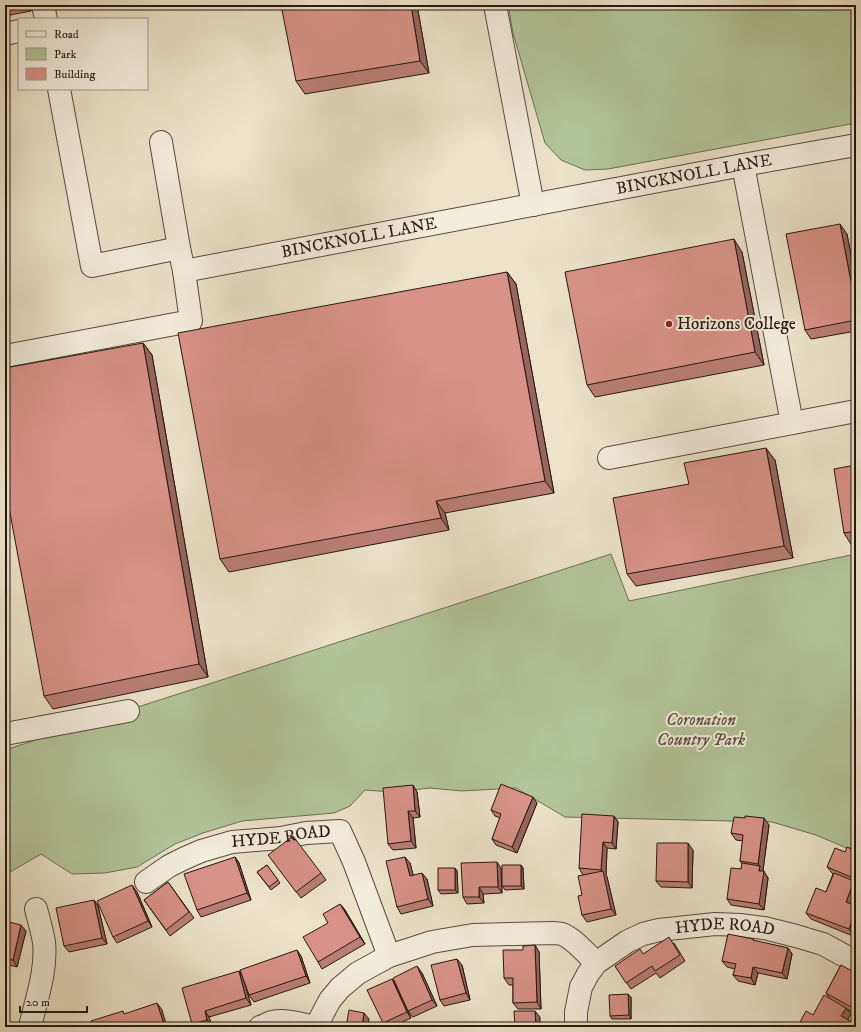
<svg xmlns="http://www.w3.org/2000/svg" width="861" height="1032" viewBox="0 0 861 1032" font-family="'IM FELL DW Pica',serif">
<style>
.green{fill:#b3c59a;stroke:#6c6e56}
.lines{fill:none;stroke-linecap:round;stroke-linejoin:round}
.minor-casing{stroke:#58493f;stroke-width:24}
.minor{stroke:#f3eddc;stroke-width:22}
.wall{fill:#ba7e74;stroke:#261611}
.shaded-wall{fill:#97665e;stroke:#261611}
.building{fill:#d89287;stroke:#261611}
.poi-dot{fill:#8f2418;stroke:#f3eddc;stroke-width:1.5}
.labels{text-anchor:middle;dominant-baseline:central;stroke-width:4;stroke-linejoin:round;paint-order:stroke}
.street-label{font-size:17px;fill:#261611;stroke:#f3eddc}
.poi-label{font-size:17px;fill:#261611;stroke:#f3eddc;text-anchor:start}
.park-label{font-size:17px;font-style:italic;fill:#575341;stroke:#f3eddc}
</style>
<rect width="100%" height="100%" fill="#ece3c9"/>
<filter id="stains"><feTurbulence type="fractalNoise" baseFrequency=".005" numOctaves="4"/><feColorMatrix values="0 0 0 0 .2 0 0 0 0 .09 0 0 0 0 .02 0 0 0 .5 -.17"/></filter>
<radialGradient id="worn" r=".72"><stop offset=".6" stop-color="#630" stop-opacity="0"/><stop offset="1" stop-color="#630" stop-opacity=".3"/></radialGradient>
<path class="green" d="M 508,5 L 856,5 L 856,123 L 608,169 L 585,170 L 561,160 L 545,143 L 513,33 Z
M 611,554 L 629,601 L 856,554 L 856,852 L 816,835 L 772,822 L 565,817 L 516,788 L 462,791 L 430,788 L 393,792 L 365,790 L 350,806 L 334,813 L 242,821 L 203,833 L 175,844 L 137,867 L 105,873 L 72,874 L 41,854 L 5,875 L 5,750 Z"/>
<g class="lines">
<defs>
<g id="minor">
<path d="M 43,5 L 46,19"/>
<path d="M 495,5 L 533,205"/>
<path d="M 5,34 L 19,31"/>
<path d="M 161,142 L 179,248"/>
<path d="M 743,165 L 792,423"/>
<path id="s1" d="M 184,271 L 743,165 L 856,145"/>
<path d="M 5,356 L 191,321 L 184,271 L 179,248 L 92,266 L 59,89"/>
<path d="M 609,458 L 856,411"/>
<path d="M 5,734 L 128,711"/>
<path id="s2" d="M 146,882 L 169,866 L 183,859 L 201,851 L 232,842 L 281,838 L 306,833 L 340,831 L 354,862 L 389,956"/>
<path d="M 30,1027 C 36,1000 47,971 44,942 C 42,931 39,920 36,909"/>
<path d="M 260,1027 C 264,1026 268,1023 272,1022 C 285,1019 300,1023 312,1027"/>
<path d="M 316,1027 L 323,1013 L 330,1000 L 340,988 L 358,973 L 389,956 L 432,942 L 455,938 L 473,935 L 553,933 C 555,933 559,933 562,934 C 573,938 588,955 596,963"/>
<path id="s3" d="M 576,1027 L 576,1012 L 581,987 L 588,974 L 596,963 L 628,941 L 643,934 L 659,930 L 715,924 L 740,925 L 764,928 L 796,936 L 823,944 L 856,962"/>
</g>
</defs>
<use href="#minor" class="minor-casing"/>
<use href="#minor" class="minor"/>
</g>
<path class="wall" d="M 5,5 L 30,5 L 31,11 L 5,16 Z
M 417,5 L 429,73 L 305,94 L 296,81 Z
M 847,234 L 856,283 L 856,331 L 811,339 L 805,330 Z
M 742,252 L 764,365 L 595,397 L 587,385 Z
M 507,272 L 516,284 L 554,493 L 445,513 L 449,530 L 229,572 L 220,559 Z
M 143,343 L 152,355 L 208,677 L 53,709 L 44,696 Z
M 775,460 L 793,558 L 636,586 L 627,574 Z
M 856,465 L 856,545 L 852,546 L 844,533 Z
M 417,792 L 420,817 L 413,818 L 416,848 L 393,850 L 388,844 Z
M 537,803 L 517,853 L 496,845 L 492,839 L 500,818 L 495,816 L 491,810 Z
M 614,816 L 618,822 L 616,849 L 607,848 L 606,875 L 607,877 L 616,915 L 587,922 L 582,915 L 582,895 L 585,875 L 583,875 L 579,868 Z
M 769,825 L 763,870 L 768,878 L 764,910 L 731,905 L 727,899 L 741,869 L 742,864 L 740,861 L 743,841 L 736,840 L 731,833 Z
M 693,850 L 692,888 L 661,887 L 656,881 Z
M 856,851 L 856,895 L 852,905 L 853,936 L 811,919 L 806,913 L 826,892 L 833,874 L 832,873 L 827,867 L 845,852 Z
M 235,857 L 239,863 L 251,900 L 201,917 L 197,910 Z
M 273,861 L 321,873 L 326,880 L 301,898 Z
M 410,863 L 413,875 L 427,879 L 433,906 L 401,914 L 397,907 Z
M 267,865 L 280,883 L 271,890 L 257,872 Z
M 521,865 L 523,868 L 524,889 L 505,890 L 502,886 Z
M 455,868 L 457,871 L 458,893 L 441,894 L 438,890 Z
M 501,868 L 502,893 L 483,894 L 484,903 L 467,904 L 463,897 Z
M 168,882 L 194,918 L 170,936 L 144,900 Z
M 137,892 L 152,927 L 117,943 L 113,937 Z
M 94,900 L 98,906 L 107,944 L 69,952 L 64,946 Z
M 340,904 L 345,910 L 365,944 L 322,969 L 318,962 Z
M 5,921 L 26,931 L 17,967 L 5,964 Z
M 753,939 L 754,941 L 788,948 L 792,954 L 787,979 L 758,973 L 755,985 L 738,981 L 733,975 L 735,969 L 727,967 L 722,961 Z
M 674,943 L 685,961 L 660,978 L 656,973 L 631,989 L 615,966 L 643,954 Z
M 535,945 L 539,952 L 541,1009 L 518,1009 L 513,1003 L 513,985 L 509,985 L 504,978 L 523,950 Z
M 301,956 L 310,983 L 254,1002 L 249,995 L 243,978 L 251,1005 L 209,1017 L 212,1026 L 210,1027 L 194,1027 L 192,1024 L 239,971 L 243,977 Z
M 462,965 L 470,1000 L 444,1006 L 440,1000 Z
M 841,965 L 856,1014 L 847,1009 L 851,1014 L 848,1019 L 856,1027 L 801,1027 L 799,1024 L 813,1015 L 829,998 L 826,993 Z
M 422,973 L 437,1006 L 413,1017 L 408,1011 Z
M 396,985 L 411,1018 L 392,1027 L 385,1027 L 383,1023 Z
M 631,997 L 631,1019 L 612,1019 L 610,1016 Z"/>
<path class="shaded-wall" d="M 27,5 L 30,5 L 31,11 Z
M 411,5 L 417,5 L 429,73 L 420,61 Z
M 840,224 L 847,234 L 856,283 L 856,308 Z
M 734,239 L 742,252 L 764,365 L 755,352 Z
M 507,272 L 516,284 L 554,493 L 545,481 Z
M 143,343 L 152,355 L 208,677 L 199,664 Z
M 766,448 L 775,460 L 793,558 L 784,546 Z
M 436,501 L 445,513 L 449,530 L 441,518 Z
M 413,785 L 417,792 L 420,817 L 415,811 Z
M 533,797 L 537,803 L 517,853 L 512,847 Z
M 408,811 L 413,818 L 416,848 L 411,841 Z
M 614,816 L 618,822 L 616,849 L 612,843 Z
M 764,818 L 769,825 L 763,870 L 768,878 L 764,910 L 759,904 L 759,871 L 760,866 L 758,864 Z
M 603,842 L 607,848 L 606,875 L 607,877 L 616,915 L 611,909 L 603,873 L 601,870 Z
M 688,843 L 693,850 L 692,888 L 688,882 Z
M 235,857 L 239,863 L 251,900 L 247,893 Z
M 405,857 L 410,863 L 415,882 L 410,876 Z
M 497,862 L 501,868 L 502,893 L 498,887 Z
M 521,865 L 523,868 L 524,889 L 521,886 Z
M 455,868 L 457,871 L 458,893 L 455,890 Z
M 422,873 L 427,879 L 433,906 L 428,899 Z
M 854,881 L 856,883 L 856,895 L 850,909 L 846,902 Z
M 132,885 L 137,892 L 152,927 L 148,921 Z
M 479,887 L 483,894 L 484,903 L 479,897 Z
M 94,900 L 98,906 L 107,944 L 102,938 Z
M 340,904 L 345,910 L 365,944 L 360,937 Z
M 856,910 L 856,929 L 853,936 L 849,929 Z
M 21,925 L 26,931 L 17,967 L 13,960 Z
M 535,945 L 539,952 L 541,1009 L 537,1002 Z
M 788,948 L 792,954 L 787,979 L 782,973 Z
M 297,950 L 301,956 L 310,983 L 306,976 Z
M 457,959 L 462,965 L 470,1000 L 466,993 Z
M 417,966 L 422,973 L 437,1006 L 432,1000 Z
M 753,967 L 758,973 L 755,985 L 751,978 Z
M 239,971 L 243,977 L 251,1005 L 246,998 Z
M 392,979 L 396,985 L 411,1018 L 407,1012 Z
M 628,994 L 631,997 L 631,1019 L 629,1015 Z
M 856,999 L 856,1014 L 851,1007 Z
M 157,1003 L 162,1010 L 167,1027 L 165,1027 Z
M 846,1008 L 851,1014 L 846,1022 L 841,1016 Z
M 205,1011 L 209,1017 L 212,1026 L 207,1020 Z
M 535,1011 L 540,1017 L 540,1027 L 536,1027 Z
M 364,1013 L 369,1019 L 368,1027 L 362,1027 Z
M 852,1022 L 856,1027 L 849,1027 Z"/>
<path class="building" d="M 281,5 L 411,5 L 420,61 L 296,81 Z
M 840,224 L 856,308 L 856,320 L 805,330 L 786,234 Z
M 734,239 L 755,352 L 587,385 L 565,272 Z
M 507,272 L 545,481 L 436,501 L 441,518 L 220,559 L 178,333 Z
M 143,343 L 199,664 L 44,696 L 5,486 L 5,368 Z
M 766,448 L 784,546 L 627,574 L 613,498 L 689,484 L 684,463 Z
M 856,465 L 856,531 L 844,533 L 834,469 Z
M 501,784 L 533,797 L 512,847 L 492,839 L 501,814 L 491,810 Z
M 413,785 L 415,811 L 408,811 L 411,841 L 388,844 L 383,788 Z
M 582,814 L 614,816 L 612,843 L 603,842 L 601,870 L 579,868 Z
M 745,816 L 764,818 L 758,864 L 740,861 L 743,835 L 731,833 L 734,817 L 745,818 Z
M 293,836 L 321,873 L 296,892 L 268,855 Z
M 657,843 L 688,843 L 688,882 L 656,881 Z
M 847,847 L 856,851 L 854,856 L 856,856 L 856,879 L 827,867 L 835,848 L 845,852 Z
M 235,857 L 247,893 L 197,910 L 184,874 Z
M 405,857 L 410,876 L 422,873 L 428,899 L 397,907 L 386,861 Z
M 497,862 L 498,887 L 479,887 L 479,897 L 463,897 L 461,863 Z
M 742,863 L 760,866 L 759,871 L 764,871 L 759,904 L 727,899 L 731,868 L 741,869 Z
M 267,865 L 278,880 L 269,887 L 257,872 Z
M 502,865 L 521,865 L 521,886 L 502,886 Z
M 438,868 L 455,868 L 455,890 L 438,890 Z
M 603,871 L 611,909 L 582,915 L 578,896 L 582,895 L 578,876 Z
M 834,873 L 854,881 L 846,902 L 856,906 L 856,910 L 849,929 L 806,913 L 816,888 L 826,892 Z
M 168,882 L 189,912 L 166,930 L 144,900 Z
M 132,885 L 148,921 L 113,937 L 97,901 Z
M 94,900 L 102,938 L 64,946 L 56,908 Z
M 340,904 L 360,937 L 318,962 L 303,937 L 328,923 L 323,914 Z
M 5,921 L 21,925 L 13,960 L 5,959 Z
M 728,934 L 753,939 L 753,940 L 788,948 L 782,973 L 753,967 L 751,978 L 733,975 L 736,964 L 722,961 Z
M 669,937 L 680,955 L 655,971 L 652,966 L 626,983 L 615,966 L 640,949 L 643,954 Z
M 535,945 L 537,1002 L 513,1003 L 513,978 L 504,978 L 503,950 L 523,950 L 523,946 Z
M 297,950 L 306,976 L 249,995 L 240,970 Z
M 457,959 L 466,993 L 440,1000 L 431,965 Z
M 841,965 L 856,973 L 856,999 L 851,1007 L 826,993 Z
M 417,966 L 432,1000 L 408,1011 L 393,978 Z
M 239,971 L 246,998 L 205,1011 L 207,1020 L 192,1024 L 182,988 Z
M 392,979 L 407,1012 L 383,1023 L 367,990 Z
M 628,994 L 629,1015 L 610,1016 L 609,995 Z
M 824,995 L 846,1008 L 841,1016 L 852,1022 L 849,1027 L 804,1027 L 799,1024 L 806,1011 L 813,1015 Z
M 157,1003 L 165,1027 L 93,1027 L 91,1021 L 123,1011 L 124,1014 Z
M 349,1010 L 364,1013 L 362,1027 L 346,1027 Z
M 514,1011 L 535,1011 L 536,1027 L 515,1027 Z
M 41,1024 L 51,1027 L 40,1027 Z
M 335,1026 L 343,1027 L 335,1027 Z"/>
<circle class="poi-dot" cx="669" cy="324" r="4"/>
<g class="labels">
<g class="street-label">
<text stroke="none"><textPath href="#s1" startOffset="519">BINCKNOLL LANE</textPath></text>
<text stroke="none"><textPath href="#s1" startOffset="178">BINCKNOLL LANE</textPath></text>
<text stroke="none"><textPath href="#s2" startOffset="145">HYDE ROAD</textPath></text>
<text stroke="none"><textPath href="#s3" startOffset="207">HYDE ROAD</textPath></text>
</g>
<g class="poi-label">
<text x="677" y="324">Horizons College</text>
</g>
<g class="park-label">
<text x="701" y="720">Coronation<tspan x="701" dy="20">Country Park</tspan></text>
</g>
</g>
<rect width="861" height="1032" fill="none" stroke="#ece3c9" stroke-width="20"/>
<rect x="6" y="6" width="849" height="1020" fill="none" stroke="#261611" stroke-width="2"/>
<rect x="10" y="10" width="841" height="1012" fill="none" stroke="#261611"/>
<rect x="18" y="18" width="130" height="72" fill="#f3eddc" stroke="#a1978b"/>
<rect x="26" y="31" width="20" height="6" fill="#f3eddc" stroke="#a1978b"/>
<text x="54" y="38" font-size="12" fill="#261611">Road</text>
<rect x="26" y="48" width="20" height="12" fill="#b3c59a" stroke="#a1978b"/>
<text x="54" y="58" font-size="12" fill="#261611">Park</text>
<rect x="26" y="68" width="20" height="12" fill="#d89287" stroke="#a1978b"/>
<text x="54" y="78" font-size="12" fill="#261611">Building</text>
<path d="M20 1006v6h67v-6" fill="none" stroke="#261611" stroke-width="2"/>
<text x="26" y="1006" font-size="12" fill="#261611" stroke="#f3eddc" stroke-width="3" paint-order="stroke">20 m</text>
<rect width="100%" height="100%" filter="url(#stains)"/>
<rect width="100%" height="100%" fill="url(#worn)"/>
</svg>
